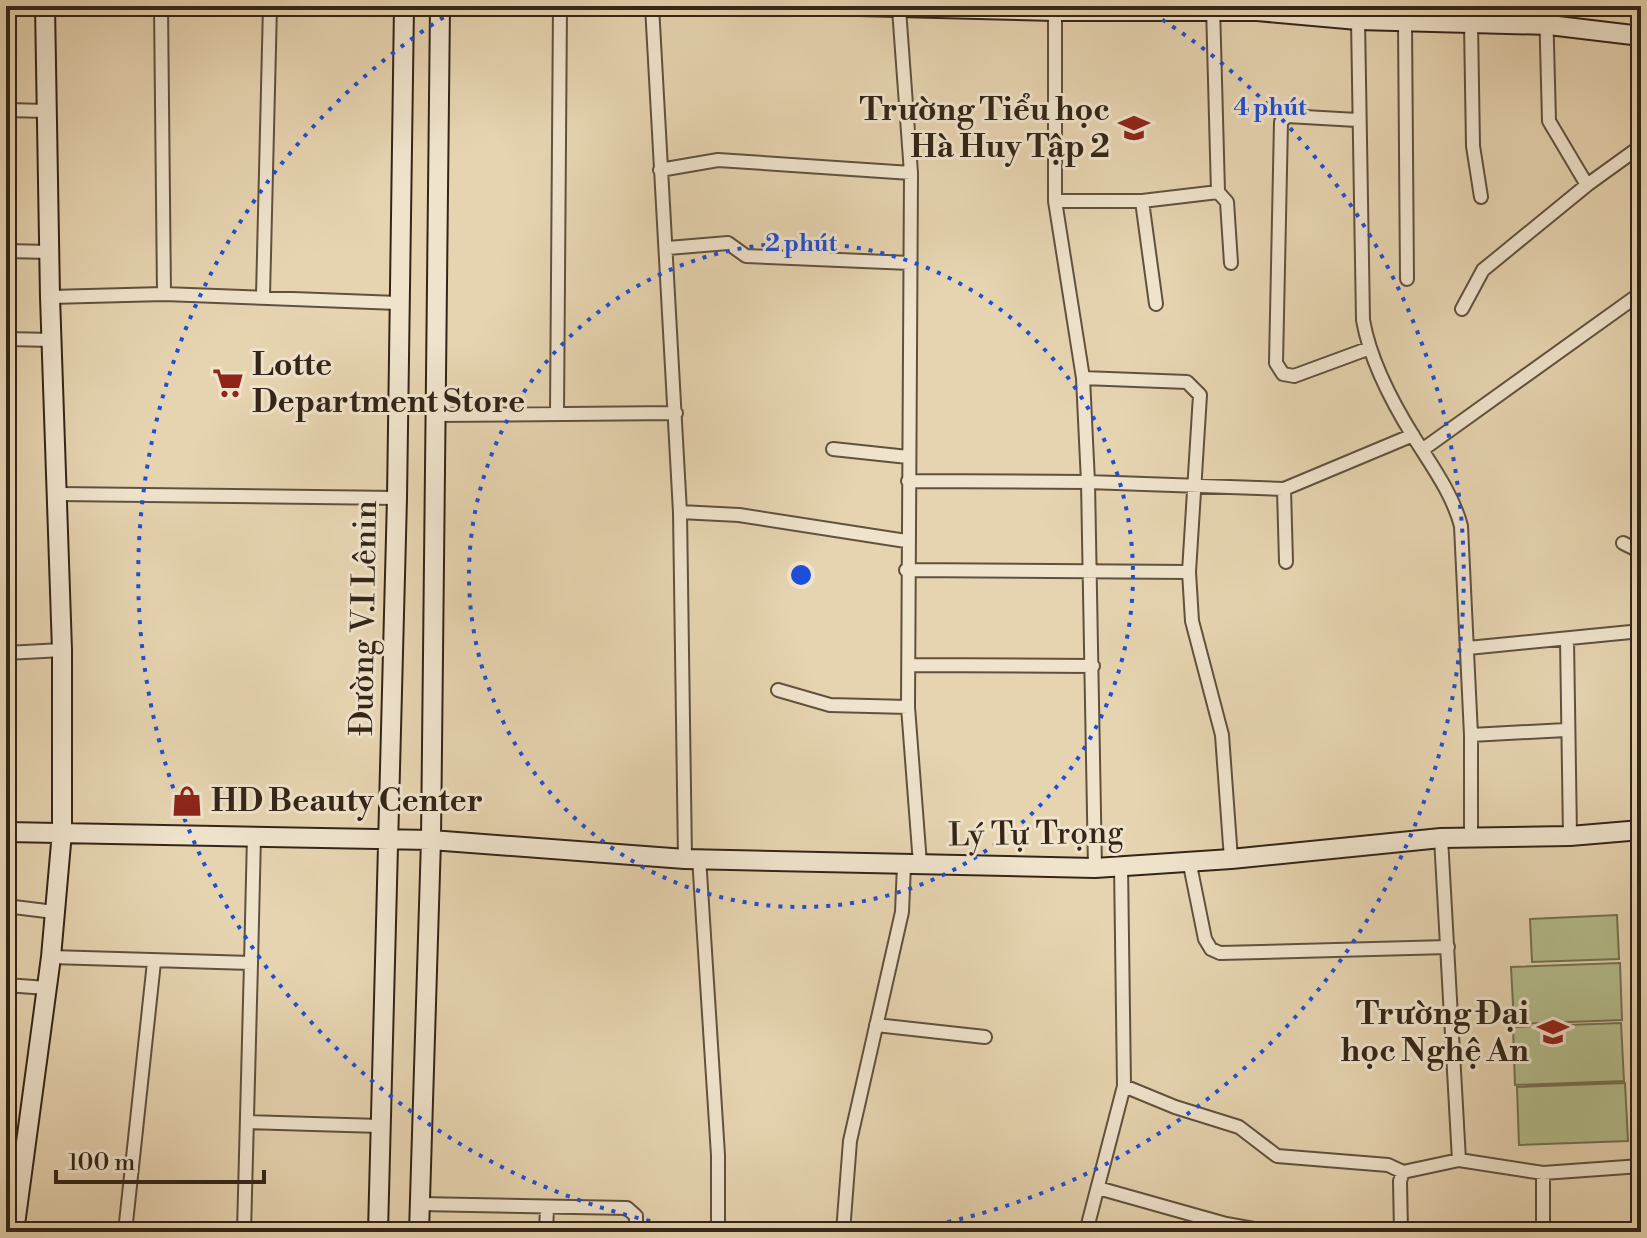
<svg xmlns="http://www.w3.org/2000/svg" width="1647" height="1238" viewBox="0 0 1647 1238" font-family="'Libre Bodoni',serif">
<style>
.green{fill:#b4bd8c;stroke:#747152;stroke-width:2}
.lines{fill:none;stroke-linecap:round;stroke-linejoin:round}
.street-casing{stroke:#60513e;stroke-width:16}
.secondary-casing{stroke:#342518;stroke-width:22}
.street{stroke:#efe3cc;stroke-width:12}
.secondary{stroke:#efe3cc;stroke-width:18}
.ring{fill:none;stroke:#1d4ed8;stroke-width:4;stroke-dasharray:4 8}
.labels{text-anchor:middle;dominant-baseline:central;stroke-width:6;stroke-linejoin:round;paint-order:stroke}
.poi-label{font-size:32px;font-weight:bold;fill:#342518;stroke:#efe3cc;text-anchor:end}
.street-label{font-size:32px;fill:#342518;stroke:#efe3cc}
.centre{fill:#1d4ed8;stroke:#efe3cc;stroke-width:4}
.ring-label{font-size:24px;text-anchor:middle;font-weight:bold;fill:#1d4ed8;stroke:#efe3cc;stroke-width:6;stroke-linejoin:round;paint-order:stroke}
</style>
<rect width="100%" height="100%" fill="#e6d4b0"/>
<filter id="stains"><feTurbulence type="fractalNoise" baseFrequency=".0025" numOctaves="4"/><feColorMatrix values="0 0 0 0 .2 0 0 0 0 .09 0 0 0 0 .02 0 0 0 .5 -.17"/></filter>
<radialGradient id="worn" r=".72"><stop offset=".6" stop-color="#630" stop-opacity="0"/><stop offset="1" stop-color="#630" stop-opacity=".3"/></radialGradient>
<path class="green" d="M 1617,915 L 1619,959 L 1532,962 L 1530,919 Z
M 1620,963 L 1622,1020 L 1514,1024 L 1511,967 Z
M 1621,1023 L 1624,1081 L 1515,1085 L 1513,1027 Z
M 1625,1083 L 1628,1141 L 1519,1145 L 1517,1087 Z"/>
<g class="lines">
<defs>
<path id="street" d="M 161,6 L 164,294
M 652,6 L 680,512 L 685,859
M 1546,6 L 1549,121 L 1587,185
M 899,9 L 911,173 L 908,707 L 920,864
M 1055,11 L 1055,201 L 1083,378 L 1088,482 L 1095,868
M 1358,20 L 1363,320 C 1370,360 1393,404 1415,439 C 1432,466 1453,495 1461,526 L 1471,735 L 1471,837
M 1405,22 L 1407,279
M 1471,23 L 1473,146 L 1481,197
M 6,110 L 47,111
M 1357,120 L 1287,116 L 1281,122 L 1276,363 L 1283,374 L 1294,376 L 1370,348
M 660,170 L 718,160 L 911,173
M 1218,192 L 1227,202 L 1231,263
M 1055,201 L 1142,201 L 1218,192 L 1213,6
M 1142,201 L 1156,304
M 668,248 L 728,243 L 746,256 L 910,263
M 6,251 L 49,252
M 263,296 L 270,6
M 50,297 L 164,294 L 398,303
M 1462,309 L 1483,270 L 1587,185 L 1641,146
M 6,339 L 53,340
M 1083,378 L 1187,382 L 1200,395 L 1189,572 L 1192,621 L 1222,735 L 1231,859
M 557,414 L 560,6
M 435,415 L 676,413
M 833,449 L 908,457
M 1422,450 L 1641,293
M 908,481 L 1088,482 L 1284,489 L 1413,435
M 1284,489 L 1286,562
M 58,494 L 397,498
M 680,512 L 739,515 L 906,541
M 1623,543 L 1641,552
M 906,570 L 1189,572
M 1567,639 L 1570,836
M 1468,648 L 1641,631
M 6,653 L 62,650
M 909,665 L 1093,666
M 778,690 L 830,705 L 908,707
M 1471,735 L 1566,730
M 1441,838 L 1459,1160
M 699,857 L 718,1155 L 718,1232
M 1189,860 L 1205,939 L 1211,949 L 1220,953 L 1448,947
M 6,906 L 54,912
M 51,957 L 251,963 L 244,1232
M 251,963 L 254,836
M 6,985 L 47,988
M 876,1025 L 985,1037
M 1124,1086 L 1175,1107 L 1239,1127 L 1277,1156 L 1388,1165 L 1403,1172 L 1459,1160 L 1543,1173 L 1641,1166
M 249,1122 L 380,1126
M 1543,1173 L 1543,1232
M 1098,1188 L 1226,1224 L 1272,1232
M 420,1204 L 627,1208 L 636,1216 L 636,1232
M 125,1232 L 154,962
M 546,1232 L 547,1207
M 843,1232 L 850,1141 L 902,912 L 904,865
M 1086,1232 L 1124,1086 L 1121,864
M 1401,1232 L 1400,1181 L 1403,1172"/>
<path id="secondary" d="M 858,6 L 1055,11 L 1257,11 L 1358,20 L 1549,25 L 1641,36
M 6,832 L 431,840 L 685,859 L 1095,868 L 1231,859 L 1441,838 L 1570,836 L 1641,830
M 14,1232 L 51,957 L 62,832 L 62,650 L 50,297 L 45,6
M 378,1232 L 397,498 L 404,6
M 419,1232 L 431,840 L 440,6"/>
</defs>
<use href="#street" class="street-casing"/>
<use href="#secondary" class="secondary-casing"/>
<use href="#street" class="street"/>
<use href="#secondary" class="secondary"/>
</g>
<g class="ring">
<circle cx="801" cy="575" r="332"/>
<path d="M709 1232A663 663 0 0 1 460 7M1142 7A663 663 0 0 1 893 1232"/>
</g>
<defs>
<symbol id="school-bare" viewBox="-9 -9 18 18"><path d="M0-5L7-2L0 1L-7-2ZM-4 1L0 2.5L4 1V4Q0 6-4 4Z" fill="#8f2418" stroke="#efe3cc" stroke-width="2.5" paint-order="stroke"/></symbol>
<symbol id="supermarket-bare" viewBox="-9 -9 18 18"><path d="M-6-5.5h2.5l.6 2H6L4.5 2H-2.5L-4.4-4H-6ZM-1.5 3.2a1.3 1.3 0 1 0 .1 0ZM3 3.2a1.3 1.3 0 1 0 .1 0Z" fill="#8f2418" stroke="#efe3cc" stroke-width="2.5" paint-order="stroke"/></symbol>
<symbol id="shop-bare" viewBox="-9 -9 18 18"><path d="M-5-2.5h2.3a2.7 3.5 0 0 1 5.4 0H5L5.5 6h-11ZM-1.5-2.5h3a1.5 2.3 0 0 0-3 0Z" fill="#8f2418" stroke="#efe3cc" stroke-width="2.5" paint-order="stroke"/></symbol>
<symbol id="university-bare" viewBox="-9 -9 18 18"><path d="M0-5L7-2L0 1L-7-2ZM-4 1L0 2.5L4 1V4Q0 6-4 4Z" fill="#8f2418" stroke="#efe3cc" stroke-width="2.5" paint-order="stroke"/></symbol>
</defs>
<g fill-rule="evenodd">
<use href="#school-bare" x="1112" y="106" width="44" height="44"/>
<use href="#supermarket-bare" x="206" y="361" width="44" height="44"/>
<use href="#shop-bare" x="165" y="779" width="44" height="44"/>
<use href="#university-bare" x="1531" y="1010" width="44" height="44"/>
</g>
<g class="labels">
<g class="poi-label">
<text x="1110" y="110">Trường Tiểu học<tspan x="1110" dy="37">Hà Huy Tập 2</tspan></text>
<text x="252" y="365" text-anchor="start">Lotte<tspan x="252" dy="37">Department Store</tspan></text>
<text x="211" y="801" text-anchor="start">HD Beauty Center</text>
<text x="1529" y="1014">Trường Đại<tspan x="1529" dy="37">học Nghệ An</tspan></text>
</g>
<g class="street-label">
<text transform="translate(364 618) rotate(-89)">Đường V.I Lênin</text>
<text transform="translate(1036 834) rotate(-1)">Lý Tự Trọng</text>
</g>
</g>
<circle cx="801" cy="575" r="12" class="centre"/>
<g class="ring-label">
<text x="1270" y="115">4 phút</text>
<text x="801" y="251">2 phút</text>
</g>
<rect width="1647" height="1238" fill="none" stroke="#e6d4b0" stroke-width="32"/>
<rect x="8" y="8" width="1631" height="1222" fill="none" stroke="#342518" stroke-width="4"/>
<rect x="16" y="16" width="1615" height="1206" fill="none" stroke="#342518" stroke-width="2"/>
<path d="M56 1170v12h208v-12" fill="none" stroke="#342518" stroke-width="4"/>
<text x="68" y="1170" font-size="24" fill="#342518" stroke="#efe3cc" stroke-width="6" paint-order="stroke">100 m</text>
<rect width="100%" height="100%" filter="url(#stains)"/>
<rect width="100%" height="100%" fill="url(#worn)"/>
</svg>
